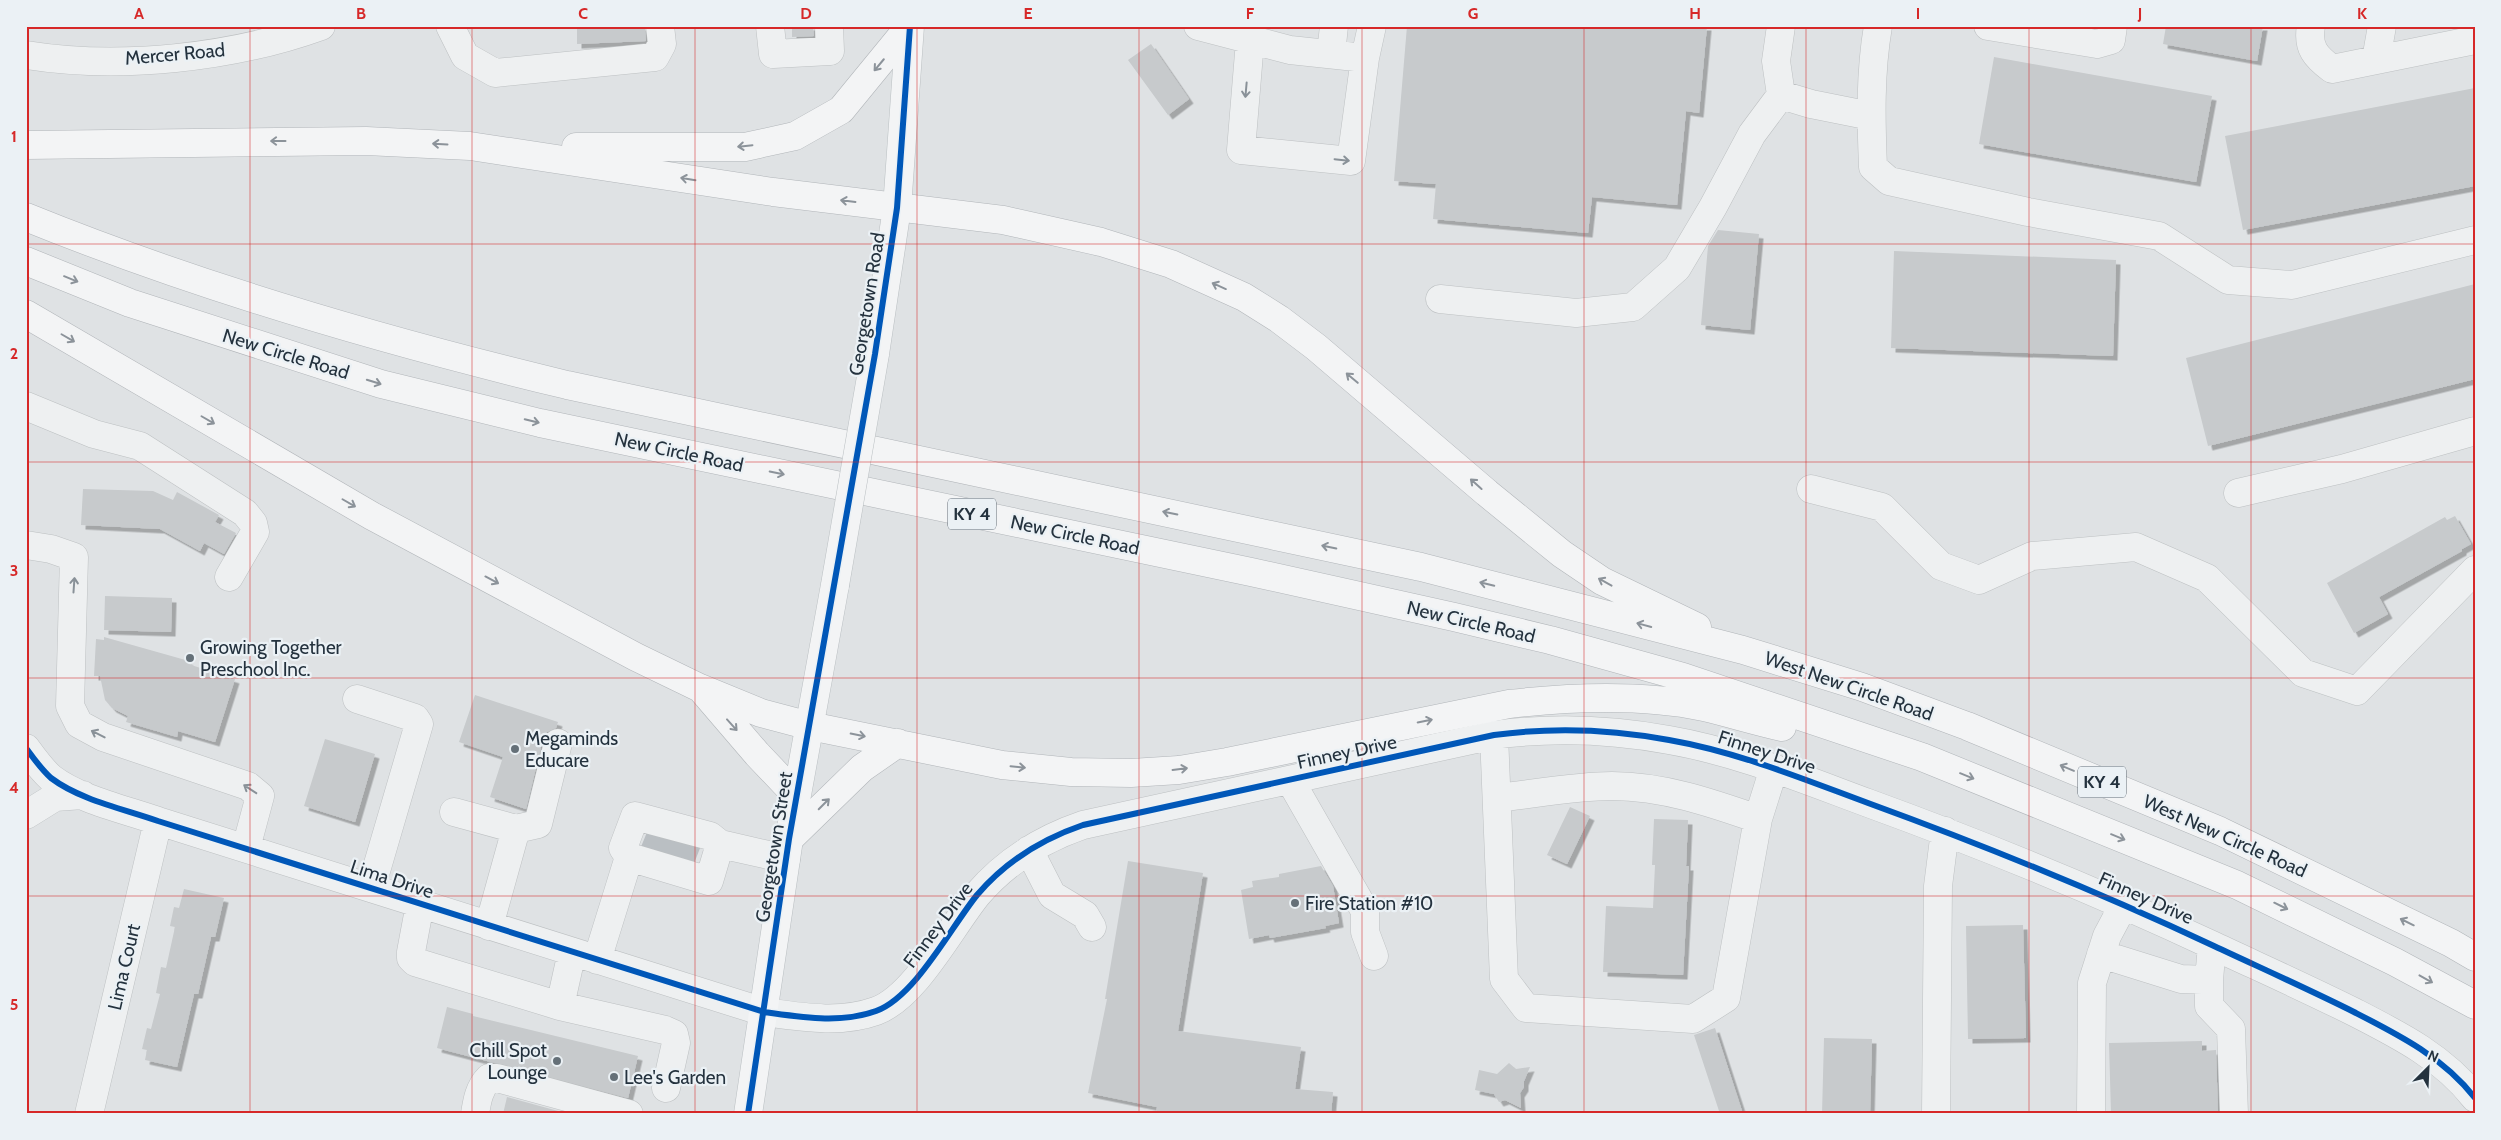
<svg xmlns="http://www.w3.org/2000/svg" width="2501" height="1140" viewBox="0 0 2501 1140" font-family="Cabin,sans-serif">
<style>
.building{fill:#c7cacc;filter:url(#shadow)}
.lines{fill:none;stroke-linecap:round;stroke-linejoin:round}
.minor-tunnel{stroke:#babfc3;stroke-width:28;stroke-dasharray:28 14;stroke-linecap:butt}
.minor-casing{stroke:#bdc0c2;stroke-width:29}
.major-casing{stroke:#babfc2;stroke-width:29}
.highway-casing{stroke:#b1b5b9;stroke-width:29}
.minor{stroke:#eef0f1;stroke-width:28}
.major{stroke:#f3f4f5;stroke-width:28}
.highway{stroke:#f3f4f5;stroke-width:28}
.major-bridge-casing{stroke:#babfc2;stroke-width:29;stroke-linecap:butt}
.major-bridge{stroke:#f3f4f5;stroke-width:28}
.cycleway-casing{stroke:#ebf1f5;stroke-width:9}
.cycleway{stroke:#0057b8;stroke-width:6}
.oneway{stroke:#8c939a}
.oneway2{stroke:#899198}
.grid{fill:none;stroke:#d62828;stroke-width:1;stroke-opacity:0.55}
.poi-dot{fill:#657078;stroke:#ebf1f5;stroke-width:2}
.labels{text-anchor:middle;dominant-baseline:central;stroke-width:4.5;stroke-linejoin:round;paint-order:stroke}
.shield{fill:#ebf1f5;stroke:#606b75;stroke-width:1}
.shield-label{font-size:18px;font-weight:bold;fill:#24323e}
.street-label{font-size:19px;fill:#24323e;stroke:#ebf1f5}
.poi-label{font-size:19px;fill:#24323e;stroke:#ebf1f5;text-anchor:start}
.neatline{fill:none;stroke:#d62828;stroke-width:2}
.grid-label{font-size:16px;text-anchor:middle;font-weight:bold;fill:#d62828}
</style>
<defs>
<filter id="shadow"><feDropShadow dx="4.5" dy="4.5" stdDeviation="0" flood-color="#0004"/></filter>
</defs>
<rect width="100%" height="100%" fill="#dfe2e4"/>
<path class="building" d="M 577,26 L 645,26 L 646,41 L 577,44 Z
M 792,26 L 813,26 L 814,36 L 792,37 Z
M 1407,26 L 1707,26 L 1699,113 L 1686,111 L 1677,205 L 1592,197 L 1588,233 L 1433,219 L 1436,184 L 1394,181 Z
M 2166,26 L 2263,26 L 2257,61 L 2163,44 Z
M 1151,44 L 1189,99 L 1168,115 L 1128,60 Z
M 1994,57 L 2212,96 L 2196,182 L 1979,144 Z
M 2475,88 L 2475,186 L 2243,230 L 2225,136 Z
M 1718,230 L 1759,234 L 1750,330 L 1701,325 L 1708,246 Z
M 1894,251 L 2116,260 L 2113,356 L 1891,348 Z
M 2475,284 L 2475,379 L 2208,446 L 2186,358 Z
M 83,489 L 153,491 L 173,500 L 177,492 L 219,515 L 215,522 L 236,533 L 224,554 L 204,543 L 200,551 L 160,529 L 81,525 Z
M 2455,516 L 2471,544 L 2462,549 L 2462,551 L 2379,597 L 2388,614 L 2354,633 L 2327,583 L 2445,517 L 2447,520 Z
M 105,596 L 172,598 L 171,632 L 104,630 Z
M 104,637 L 189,661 L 188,664 L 235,679 L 215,742 L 178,731 L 177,737 L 126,722 L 128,716 L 112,708 L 105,700 L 100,676 L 94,676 L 96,639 L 104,640 Z
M 475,695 L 558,722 L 556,728 L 547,732 L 543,739 L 526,809 L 490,797 L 503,757 L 459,742 Z
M 325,739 L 375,754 L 355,822 L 304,806 Z
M 1570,807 L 1590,816 L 1567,864 L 1547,855 Z
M 1654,819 L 1688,820 L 1686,866 L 1689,866 L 1683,975 L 1603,972 L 1606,906 L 1653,908 L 1655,865 L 1652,865 Z
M 1128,861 L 1203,873 L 1178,1031 L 1301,1047 L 1295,1089 L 1333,1092 L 1331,1114 L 1156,1114 L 1157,1107 L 1088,1093 L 1107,999 L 1105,999 Z
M 1321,866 L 1333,886 L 1339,923 L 1325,926 L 1326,928 L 1270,938 L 1269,935 L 1249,939 L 1241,890 L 1253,887 L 1252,881 L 1279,877 L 1279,874 Z
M 184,889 L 224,898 L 215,937 L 211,937 L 198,994 L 194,994 L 177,1067 L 145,1060 L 147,1050 L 142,1049 L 147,1028 L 151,1029 L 160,994 L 156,993 L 161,967 L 166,968 L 175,927 L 170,926 L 174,907 L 179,908 Z
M 2023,925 L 2026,1038 L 1968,1039 L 1966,926 Z
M 447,1007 L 473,1014 L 473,1016 L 638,1056 L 628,1098 L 437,1048 Z
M 1715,1028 L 1743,1114 L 1720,1114 L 1694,1035 Z
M 1824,1038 L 1872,1039 L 1870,1114 L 1822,1114 Z
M 2202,1041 L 2202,1051 L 2216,1050 L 2218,1114 L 2111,1114 L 2109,1043 Z
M 1509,1063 L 1516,1069 L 1530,1067 L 1524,1081 L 1524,1087 L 1520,1093 L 1521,1108 L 1505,1100 L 1499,1102 L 1494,1094 L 1475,1090 L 1479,1070 L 1497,1074 Z
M 507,1097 L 569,1114 L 503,1114 Z"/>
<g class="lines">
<path class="minor-tunnel" d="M 654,852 L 663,830
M 680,861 L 689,838"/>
<defs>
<path id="minor" d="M 450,26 L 465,56 L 495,73 L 655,57 L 662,44 L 660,26
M 770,26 L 773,54 L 830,51 L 829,26
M 1198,26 L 1290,50 L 1365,58 L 1372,26
M 1781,26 L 1776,61 L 1781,95 L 1811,104 L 1871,116
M 1878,26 C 1870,73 1871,119 1873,167 L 1889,181 L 2028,212 L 2159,236 L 2228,280 L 2292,285 L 2475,240
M 1988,26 L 2097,44 L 2111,40 L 2113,26
M 2311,26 C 2307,48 2316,57 2332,69 L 2475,40
M 1250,41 L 1241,150 L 1351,161 L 1365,58
M 1331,54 L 1334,26
M 26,55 C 120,70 232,58 321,26
M 2376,60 L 2382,26
M 1440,299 L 1576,313 L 1633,307 L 1677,268 L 1713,207 L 1752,134 L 1781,95
M 26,406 L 94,434 L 140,446 L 245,513 L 253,523 L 255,532 L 229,577
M 1811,489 L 1882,507 L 1941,566 L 1979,580 L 2032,556 L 2136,547 L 2207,578 L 2303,673 L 2357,691 L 2475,570
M 2238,493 L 2342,469 L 2475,431
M 26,545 L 51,549 L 74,557 L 70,706 L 79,724 L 103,737 L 248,786 L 260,796 L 246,848
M 357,699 L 415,718 L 419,724 L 371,888
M 1494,735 L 1504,979 L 1526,1008 L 1693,1019 L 1726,998 L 1758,819 C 1712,803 1663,786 1612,786 C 1575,786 1534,794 1497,798
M 26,748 C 34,759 41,769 51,778 C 80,800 124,809 158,821 L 764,1012 C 801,1017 840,1024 876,1011 C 915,997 951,927 977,895 C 1006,861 1042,839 1083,825 L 1494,735 C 1553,727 1610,729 1669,740 C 1738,752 1803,779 1868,803 C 1986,846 2101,893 2214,946 C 2261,968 2308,989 2354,1012 C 2399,1035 2443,1057 2475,1098
M 1290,780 L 1365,911 L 1365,932 L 1374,956
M 454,812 L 516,829 L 489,926
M 26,815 L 55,797 L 83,795
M 1758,819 L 1774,768
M 516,829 L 538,824 L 558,743
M 1029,850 L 1052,895 L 1085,915 L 1092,927
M 629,857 L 623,848 L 635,816 L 710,836 L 720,844
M 420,904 L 411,952 L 411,958 L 415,962 L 560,1006
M 2212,945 L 2209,980 L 2209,1006 L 2231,1029 L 2234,1114
M 572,952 L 560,1006 L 665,1030 L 674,1034 L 676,1043 L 666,1088
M 2101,954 L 2181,979 L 2209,980
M 597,960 L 629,857 L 709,881 L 720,844 L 786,859
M 89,1114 L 158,821
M 475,1114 C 477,1101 479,1088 489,1078 L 497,1078 L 629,1114
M 1936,1114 L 1938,886 L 1945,831
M 2091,1114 L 2092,983 L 2107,936 L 2124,904"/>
<path id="major" d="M 875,354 L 897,208 L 910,26
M 748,1114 L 789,839 L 835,585"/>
<path id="highway" d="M 26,145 L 366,141 L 470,146 L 773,192 L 1003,220 L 1101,242 L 1171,264 L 1244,297 L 1279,319 L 1316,347 L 1487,493 L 1562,554 L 1602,581 L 1697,627
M 576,147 L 745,147 L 795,136 L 841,110 L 909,27
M 26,217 C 201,288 384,341 567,385 L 1421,567 L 1743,650 L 1862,687 L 1967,726 L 2220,831 L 2451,943 L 2475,957
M 26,261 L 130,303 L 381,384 L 540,423 L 1251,572 L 1454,617 L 1550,640 L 1683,677 L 1922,757 L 2237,885 L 2395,962 L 2475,1005
M 26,314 L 372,516 L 636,657 L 700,688 L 761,713 L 810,726 L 1002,765 L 1071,772 L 1131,773 L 1179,770 L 1227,762 L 1509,704 C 1571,697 1642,694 1704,707 C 1730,713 1755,721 1782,727
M 703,691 L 757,754 L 796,795
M 789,839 L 862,768 L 898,743"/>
</defs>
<use href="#minor" class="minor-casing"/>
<use href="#major" class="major-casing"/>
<use href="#highway" class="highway-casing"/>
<use href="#minor" class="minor"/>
<use href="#major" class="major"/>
<use href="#highway" class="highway"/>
<defs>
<path id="major-bridge" d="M 835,585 L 875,354"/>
</defs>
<use href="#major-bridge" class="major-bridge-casing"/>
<use href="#major-bridge" class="major-bridge"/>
<defs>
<path id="cycleway" d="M 26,748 C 34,759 41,769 51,778 C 80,800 124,809 158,821 L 764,1012 C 801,1017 840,1024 876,1011 C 915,997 951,927 977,895 C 1006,861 1042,839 1083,825 L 1494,735 C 1553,727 1610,729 1669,740 C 1738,752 1803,779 1868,803 C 1986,846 2101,893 2214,946 C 2261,968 2308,989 2354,1012 C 2399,1035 2443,1057 2475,1098
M 748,1114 L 789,839 L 875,354 L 897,208 L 910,26"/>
</defs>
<use href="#cycleway" class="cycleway-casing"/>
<use href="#cycleway" class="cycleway"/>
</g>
<defs><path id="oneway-shaft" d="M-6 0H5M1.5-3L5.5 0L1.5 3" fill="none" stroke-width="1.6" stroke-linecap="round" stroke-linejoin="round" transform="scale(1.25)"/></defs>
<g class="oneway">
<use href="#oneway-shaft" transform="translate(879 65) rotate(130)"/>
<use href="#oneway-shaft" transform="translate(278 141) rotate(180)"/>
<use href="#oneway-shaft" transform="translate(440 144) rotate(-177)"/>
<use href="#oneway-shaft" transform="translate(745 146) rotate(174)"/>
<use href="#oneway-shaft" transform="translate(688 179) rotate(-171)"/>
<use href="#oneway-shaft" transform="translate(848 201) rotate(-173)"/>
<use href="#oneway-shaft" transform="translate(71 279) rotate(22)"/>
<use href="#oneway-shaft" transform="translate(1219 286) rotate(-156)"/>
<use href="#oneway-shaft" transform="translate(68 338) rotate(30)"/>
<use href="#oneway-shaft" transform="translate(1352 378) rotate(-140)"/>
<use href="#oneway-shaft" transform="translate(374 382) rotate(17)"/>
<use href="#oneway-shaft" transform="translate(208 420) rotate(30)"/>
<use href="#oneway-shaft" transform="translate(532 421) rotate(14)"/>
<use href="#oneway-shaft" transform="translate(777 473) rotate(12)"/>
<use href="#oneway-shaft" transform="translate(1476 484) rotate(-138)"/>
<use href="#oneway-shaft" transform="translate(349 503) rotate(30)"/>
<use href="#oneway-shaft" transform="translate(1170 513) rotate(-168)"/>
<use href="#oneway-shaft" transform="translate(1329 547) rotate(-168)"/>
<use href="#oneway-shaft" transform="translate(492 580) rotate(28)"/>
<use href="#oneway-shaft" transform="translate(1605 582) rotate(-151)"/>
<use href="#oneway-shaft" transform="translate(1487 584) rotate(-166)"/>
<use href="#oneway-shaft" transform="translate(1644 625) rotate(-165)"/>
<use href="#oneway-shaft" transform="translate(1425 721) rotate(-11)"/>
<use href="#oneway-shaft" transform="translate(732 725) rotate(48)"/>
<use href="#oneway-shaft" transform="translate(858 735) rotate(11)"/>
<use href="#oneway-shaft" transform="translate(1018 767) rotate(6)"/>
<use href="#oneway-shaft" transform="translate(2067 768) rotate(-157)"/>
<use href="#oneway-shaft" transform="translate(1180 769) rotate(-7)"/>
<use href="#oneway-shaft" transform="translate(1967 776) rotate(22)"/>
<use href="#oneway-shaft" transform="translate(824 804) rotate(-45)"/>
<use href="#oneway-shaft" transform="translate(2118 837) rotate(22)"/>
<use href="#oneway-shaft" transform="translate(2281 906) rotate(26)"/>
<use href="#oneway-shaft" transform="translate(2407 922) rotate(-154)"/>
<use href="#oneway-shaft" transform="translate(2426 979) rotate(29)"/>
</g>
<g class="oneway2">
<use href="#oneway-shaft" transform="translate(1246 90) rotate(95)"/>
<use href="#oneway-shaft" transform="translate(1342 160) rotate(6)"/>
<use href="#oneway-shaft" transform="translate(74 585) rotate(-86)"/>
<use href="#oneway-shaft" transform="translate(98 734) rotate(-153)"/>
<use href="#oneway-shaft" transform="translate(250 789) rotate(-147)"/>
</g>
<path class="grid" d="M 250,26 L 250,1114M 472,26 L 472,1114M 695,26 L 695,1114M 917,26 L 917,1114M 1139,26 L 1139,1114M 1362,26 L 1362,1114M 1584,26 L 1584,1114M 1806,26 L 1806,1114M 2029,26 L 2029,1114M 2251,26 L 2251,1114M 26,244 L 2475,244M 26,462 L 2475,462M 26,678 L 2475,678M 26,896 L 2475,896"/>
<g class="poi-dot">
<circle cx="190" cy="658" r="5"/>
<circle cx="515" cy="749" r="5"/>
<circle cx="1295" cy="903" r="5"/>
<circle cx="557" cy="1061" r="5"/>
<circle cx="614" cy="1077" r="5"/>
</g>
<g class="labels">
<g class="shield">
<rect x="948" y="498.5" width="48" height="31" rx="4"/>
<rect x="2078" y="766.5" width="48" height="31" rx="4"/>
</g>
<g class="shield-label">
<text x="972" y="514">KY 4</text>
<text x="2102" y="782">KY 4</text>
</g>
<g class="street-label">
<text transform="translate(175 54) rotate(-5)">Mercer Road</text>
<text transform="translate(867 304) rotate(-81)">Georgetown Road</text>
<text transform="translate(286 354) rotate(17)">New Circle Road</text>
<text transform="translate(679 452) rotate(12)">New Circle Road</text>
<text transform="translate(1075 535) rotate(12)">New Circle Road</text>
<text transform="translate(1471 622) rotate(13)">New Circle Road</text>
<text transform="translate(1849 686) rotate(19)">West New Circle Road</text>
<text transform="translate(1347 752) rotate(-12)">Finney Drive</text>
<text transform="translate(1767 752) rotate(18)">Finney Drive</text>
<text transform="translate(2225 836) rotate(24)">West New Circle Road</text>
<text transform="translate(774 847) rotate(-81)">Georgetown Street</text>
<text transform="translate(392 879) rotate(18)">Lima Drive</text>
<text transform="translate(2146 898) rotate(24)">Finney Drive</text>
<text transform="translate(938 925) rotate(-53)">Finney Drive</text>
<text transform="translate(124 967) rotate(-77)">Lima Court</text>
</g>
<g class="poi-label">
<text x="200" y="647">Growing Together<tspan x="200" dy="22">Preschool Inc.</tspan></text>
<text x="525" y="738">Megaminds<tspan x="525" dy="22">Educare</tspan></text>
<text x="1305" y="903">Fire Station #10</text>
<text x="547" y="1050" text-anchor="end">Chill Spot<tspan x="547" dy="22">Lounge</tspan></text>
<text x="624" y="1077">Lee's Garden</text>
</g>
</g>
<rect width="2501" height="1140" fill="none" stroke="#ebf1f5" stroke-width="55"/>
<g transform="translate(2428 1068) rotate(24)" stroke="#ebf1f5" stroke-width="4" paint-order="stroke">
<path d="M0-4L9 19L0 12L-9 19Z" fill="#24323e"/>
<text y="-8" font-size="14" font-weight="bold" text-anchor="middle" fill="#24323e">N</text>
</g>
<rect x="28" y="28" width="2446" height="1084" class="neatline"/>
<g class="grid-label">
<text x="139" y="19">A</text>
<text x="361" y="19">B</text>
<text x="583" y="19">C</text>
<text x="806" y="19">D</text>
<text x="1028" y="19">E</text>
<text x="1250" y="19">F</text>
<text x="1473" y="19">G</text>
<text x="1695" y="19">H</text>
<text x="1918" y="19">I</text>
<text x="2140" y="19">J</text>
<text x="2362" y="19">K</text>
<text x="14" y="142">1</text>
<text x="14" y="359">2</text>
<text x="14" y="576">3</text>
<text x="14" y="793">4</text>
<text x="14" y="1010">5</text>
</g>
</svg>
